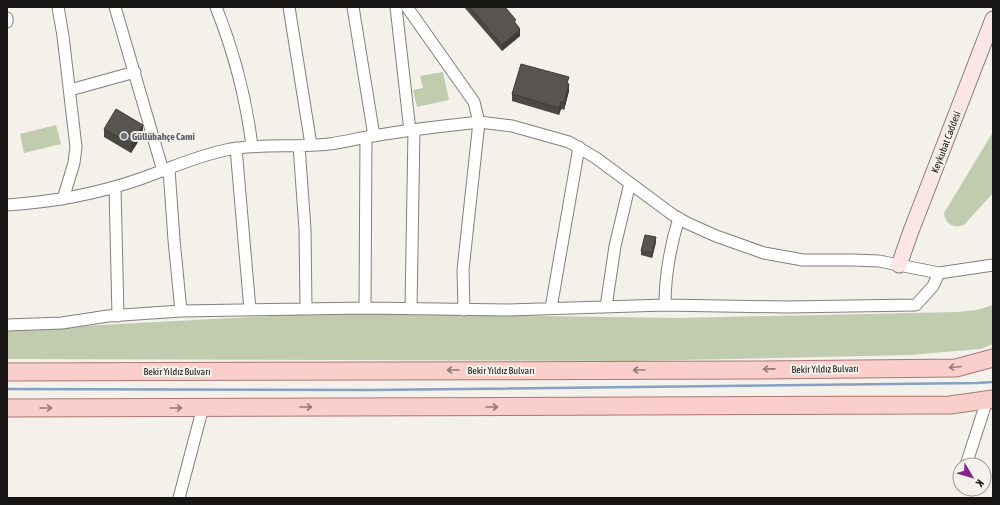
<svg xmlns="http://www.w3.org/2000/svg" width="1000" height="505" viewBox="0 0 1000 505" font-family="'Asap Condensed',sans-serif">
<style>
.green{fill:#c0ccad}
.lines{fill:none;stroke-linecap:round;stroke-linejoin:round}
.stream{stroke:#86a0c1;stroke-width:2.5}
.street-casing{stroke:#82807a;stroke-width:13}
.secondary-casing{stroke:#82807a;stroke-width:17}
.primary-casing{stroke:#a77875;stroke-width:19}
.street{stroke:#fff;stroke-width:11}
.secondary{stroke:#fce6e5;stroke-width:15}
.primary{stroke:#f9cecb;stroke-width:17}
.wall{fill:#4c4945}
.shaded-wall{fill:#3e3c38}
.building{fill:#585550;stroke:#3e3c38}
.oneway{stroke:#937b79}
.worship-dot{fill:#6b7280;stroke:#f4f1ea;stroke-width:1.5}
.labels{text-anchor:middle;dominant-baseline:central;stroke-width:4;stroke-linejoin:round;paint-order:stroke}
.worship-label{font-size:10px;font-weight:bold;fill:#5b616d;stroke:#f4f1ea;text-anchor:start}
.street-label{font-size:10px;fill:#171614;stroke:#f4f1ea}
</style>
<rect width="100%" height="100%" fill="#f4f1ea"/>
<path class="green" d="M 443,72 L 449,100 L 417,107 L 413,90 L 423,88 L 420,76 Z
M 56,125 L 61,144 L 24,153 L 20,134 Z
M 993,132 L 993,193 L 964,225 C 954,229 945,224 944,213 Z
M 993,305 L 993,344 L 980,349 L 910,355 L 634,361 L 7,359 L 7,330 L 328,313 L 676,318 L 957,312 L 977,310 Z"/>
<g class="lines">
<path class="stream" d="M 7,389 L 370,390 L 977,383 L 993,382"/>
<defs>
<path id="street" d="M 58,7 L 63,36 L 76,147 L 74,163 L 63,199
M 115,7 L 163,171
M 216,7 C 234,52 246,98 252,146
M 289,7 L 311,145
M 353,7 L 374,136
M 396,7 L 410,131
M 407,7 L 474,102 L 479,122 L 463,270 L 464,310
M 7,18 L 7,22
M 70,90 L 135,72
M 299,146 L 305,229 L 306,308
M 236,148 L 250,310
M 169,169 L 174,240 L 181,311
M 115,187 L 118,316
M 7,205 C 52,202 97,194 140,179 C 169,169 196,156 226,150 C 260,143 295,148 329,144 C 344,142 359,138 373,136 C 408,130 443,126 479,122 L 512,126 L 569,142 L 596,158 L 673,215 L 687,223 L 716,236 L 764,253 L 803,260 L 852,260 L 879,261 L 939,273 L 993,265
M 665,305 C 665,275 670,247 679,218
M 606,307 L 615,246 L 630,183
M 365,308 L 366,137
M 551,308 L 579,147
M 411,309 L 414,130
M 7,325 L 62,323 L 108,316 L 181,311 L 365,308 L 508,310 L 665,305 L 786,307 L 916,305 L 933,286 L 939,273
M 966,465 L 987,400
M 179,498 L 203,407"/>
<path id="secondary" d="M 899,265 L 911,231 L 993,19"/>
<path id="primary" d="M 7,372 L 761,370 L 956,368 L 993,358
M 7,408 L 950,405 L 993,399"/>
</defs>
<use href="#street" class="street-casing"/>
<use href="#secondary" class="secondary-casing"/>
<use href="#primary" class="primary-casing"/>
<use href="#street" class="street"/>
<use href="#secondary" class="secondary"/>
<use href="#primary" class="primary"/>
</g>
<path class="wall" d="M 464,7 L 505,7 L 516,24 L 520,36 L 502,51 Z
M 569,84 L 569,91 L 564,110 L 561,109 L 559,115 L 512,101 L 512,94 Z
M 104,129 L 143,134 L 131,153 L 104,137 Z
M 656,242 L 652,258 L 641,255 L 641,251 Z"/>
<path class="shaded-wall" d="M 520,29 L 520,36 L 502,51 L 502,45 Z
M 569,84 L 569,91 L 564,110 L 564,103 Z
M 561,102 L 561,109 L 559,115 L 559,108 Z
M 143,125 L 143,134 L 131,153 L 131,144 Z
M 656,237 L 656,242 L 652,258 L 652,253 Z"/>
<path class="building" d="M 470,7 L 505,7 L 516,20 L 514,21 L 520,29 L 502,45 Z
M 521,64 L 569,77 L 567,83 L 569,84 L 564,103 L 561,102 L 559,108 L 512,94 Z
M 116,109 L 143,125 L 131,144 L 104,129 Z
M 645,235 L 656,237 L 652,253 L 641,251 Z"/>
<defs><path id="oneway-shaft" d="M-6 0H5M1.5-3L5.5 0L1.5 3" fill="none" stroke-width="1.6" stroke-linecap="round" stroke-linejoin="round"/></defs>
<g class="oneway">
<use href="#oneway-shaft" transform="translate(955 367) rotate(175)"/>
<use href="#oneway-shaft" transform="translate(769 369) rotate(179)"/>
<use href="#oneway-shaft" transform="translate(453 370) rotate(180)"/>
<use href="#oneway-shaft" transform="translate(639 370) rotate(180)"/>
<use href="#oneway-shaft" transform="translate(306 407)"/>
<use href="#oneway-shaft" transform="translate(492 407)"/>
<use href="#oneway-shaft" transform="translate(46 408)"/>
<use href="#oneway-shaft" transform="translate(176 408)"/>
</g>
<circle class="worship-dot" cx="124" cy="136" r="4"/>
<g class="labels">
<g class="worship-label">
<text x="132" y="136">Güllübahçe Cami</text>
</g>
<g class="street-label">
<text transform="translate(946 142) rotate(-69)">Keykubat Caddesi</text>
<text transform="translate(825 369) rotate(-1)">Bekir Yıldız Bulvarı</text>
<text x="501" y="370">Bekir Yıldız Bulvarı</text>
<text x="177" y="371">Bekir Yıldız Bulvarı</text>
</g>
</g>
<rect width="1000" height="505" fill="none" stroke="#171614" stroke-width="16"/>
<g transform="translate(972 477) rotate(128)"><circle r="19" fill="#f4f1ea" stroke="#9c9994"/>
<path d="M0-3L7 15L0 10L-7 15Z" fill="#822490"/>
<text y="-6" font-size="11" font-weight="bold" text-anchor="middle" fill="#171614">K</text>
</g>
</svg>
